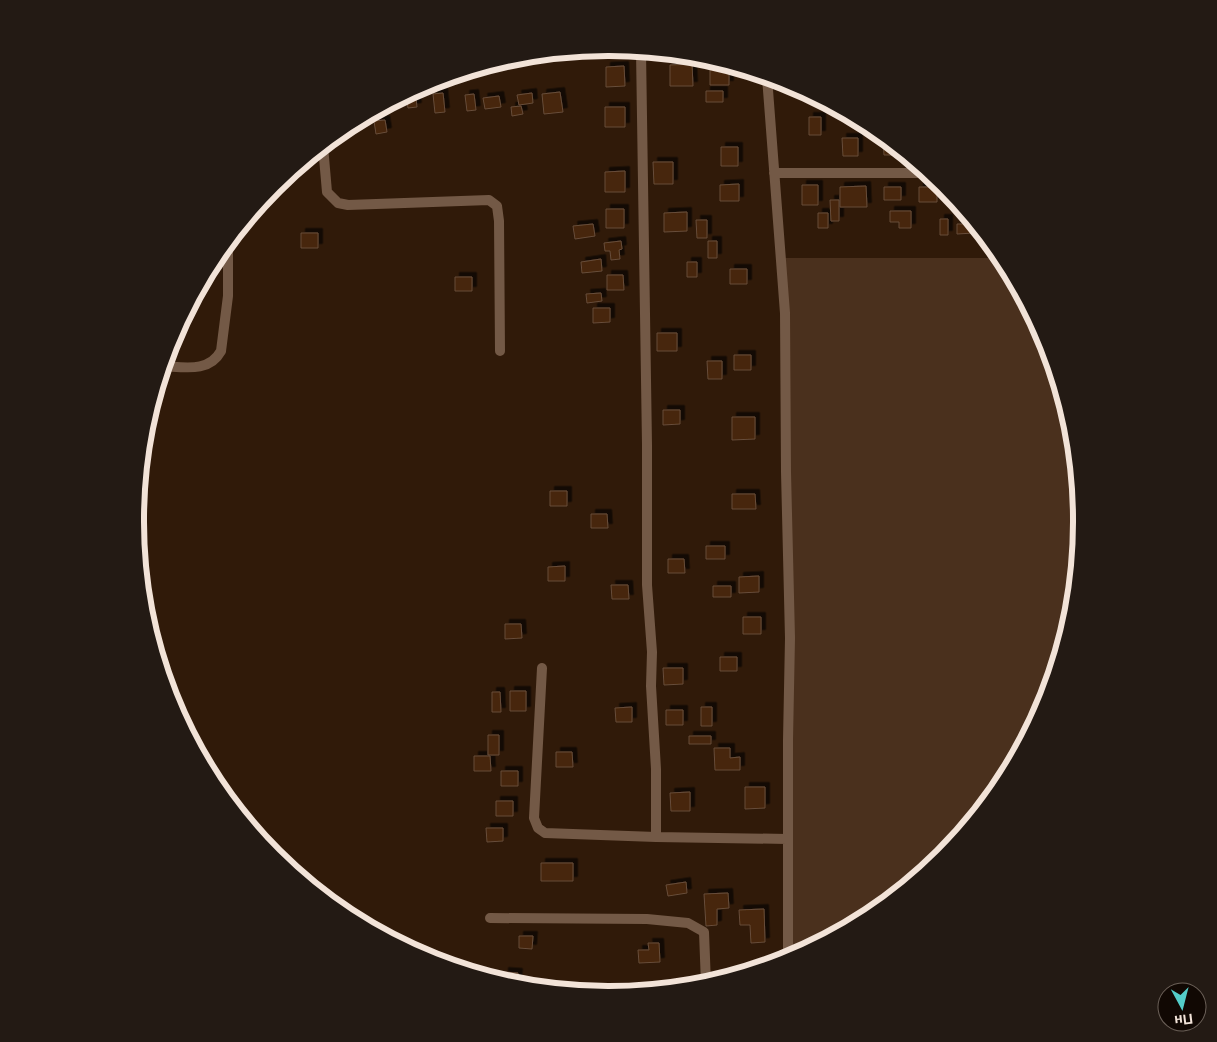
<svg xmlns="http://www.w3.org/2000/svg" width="1217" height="1042" viewBox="0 0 1217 1042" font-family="'DM Sans',sans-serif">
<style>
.green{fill:#4a301d}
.building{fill:#472507;stroke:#674d3b;filter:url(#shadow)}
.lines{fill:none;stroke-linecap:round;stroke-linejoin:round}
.street{stroke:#735946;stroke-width:10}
.rim{fill:none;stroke:#f2e3d8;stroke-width:6}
</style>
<defs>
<filter id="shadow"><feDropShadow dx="4.5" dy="-4.5" stdDeviation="0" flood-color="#0009"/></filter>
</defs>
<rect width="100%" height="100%" fill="#301a09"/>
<path class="green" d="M 781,258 L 1002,258 L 1046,340 L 1073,429 L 1082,521 L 1073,614 L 1046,702 L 1002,784 L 943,856 L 871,915 L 789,959 Z"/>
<path class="building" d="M 692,64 L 693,86 L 670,86 L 670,65 Z
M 727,64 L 729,65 L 729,85 L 710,85 L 710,65 Z
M 624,66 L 625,86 L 606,87 L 606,67 Z
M 415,90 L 417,107 L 408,108 L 406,95 Z
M 706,91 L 723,91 L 723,102 L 706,102 Z
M 560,92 L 563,112 L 544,114 L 542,94 Z
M 443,93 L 445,112 L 435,113 L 433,94 Z
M 532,93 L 533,103 L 519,105 L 517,95 Z
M 474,94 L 476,110 L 467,111 L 465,95 Z
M 499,96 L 501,107 L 485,109 L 483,98 Z
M 521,106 L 523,114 L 512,116 L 511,107 Z
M 605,107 L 625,107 L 625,127 L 605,127 Z
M 809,117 L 821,117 L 821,135 L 809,135 Z
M 385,120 L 387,132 L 376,134 L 374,121 Z
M 883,137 L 902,152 L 902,155 L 884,155 Z
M 842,138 L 858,138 L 858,156 L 843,156 Z
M 721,147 L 738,147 L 738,166 L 721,166 Z
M 653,162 L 673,162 L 673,184 L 654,184 Z
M 625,171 L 625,192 L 605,192 L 605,172 Z
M 739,184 L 739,201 L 720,201 L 720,185 Z
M 802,185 L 818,185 L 818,205 L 802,205 Z
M 866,186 L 867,207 L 840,207 L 840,187 Z
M 884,187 L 901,187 L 901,200 L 884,200 Z
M 919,187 L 937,187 L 937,202 L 919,202 Z
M 830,200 L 839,200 L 839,221 L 831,221 Z
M 957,203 L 968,216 L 957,216 Z
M 606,209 L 624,209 L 624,228 L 606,228 Z
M 890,211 L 911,211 L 911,228 L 899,228 L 899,222 L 890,222 Z
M 687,212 L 687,231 L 664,232 L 664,213 Z
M 818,213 L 828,213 L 828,228 L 818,228 Z
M 940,219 L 948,219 L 948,235 L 940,235 Z
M 696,220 L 707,220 L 707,238 L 697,238 Z
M 593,224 L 595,236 L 575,239 L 573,226 Z
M 957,224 L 974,224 L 974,233 L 957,234 Z
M 301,233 L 318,233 L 318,248 L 301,248 Z
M 621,241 L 622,249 L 619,250 L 620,259 L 611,260 L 610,251 L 605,251 L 604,243 Z
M 708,241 L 717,241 L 717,258 L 708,258 Z
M 601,259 L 602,271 L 582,273 L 581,262 Z
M 687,262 L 697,262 L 697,277 L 687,277 Z
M 730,269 L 747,269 L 747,284 L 730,284 Z
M 607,275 L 623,275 L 624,290 L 607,290 Z
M 455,277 L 472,277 L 472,291 L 455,291 Z
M 601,293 L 602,301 L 587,303 L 586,294 Z
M 593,308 L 610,308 L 610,322 L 593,323 Z
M 657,333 L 677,333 L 677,351 L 657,351 Z
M 168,350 L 173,350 L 173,359 L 166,359 Z
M 734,355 L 751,355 L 751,370 L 734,370 Z
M 707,361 L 722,361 L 722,379 L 708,379 Z
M 663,410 L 680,410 L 680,424 L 663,425 Z
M 732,417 L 755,417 L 755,439 L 732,440 Z
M 550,491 L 567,491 L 567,506 L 550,506 Z
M 732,494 L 755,494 L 756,509 L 732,509 Z
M 591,514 L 607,514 L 608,528 L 591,528 Z
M 706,546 L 725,546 L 725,559 L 706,559 Z
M 668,559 L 684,559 L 685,573 L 668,573 Z
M 565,566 L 565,581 L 548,581 L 548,567 Z
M 759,576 L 759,592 L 739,593 L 739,577 Z
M 611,585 L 628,585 L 629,599 L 612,599 Z
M 713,586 L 731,586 L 731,597 L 713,597 Z
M 743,617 L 761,617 L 761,634 L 743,634 Z
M 505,624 L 521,624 L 522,638 L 505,639 Z
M 720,657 L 737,657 L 737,671 L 720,671 Z
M 663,668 L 683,668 L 683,684 L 664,685 Z
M 510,691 L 526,691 L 526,711 L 510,711 Z
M 492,692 L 500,692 L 501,712 L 492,712 Z
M 632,707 L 632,722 L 616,722 L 615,708 Z
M 701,707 L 712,707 L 712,726 L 701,726 Z
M 666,710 L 683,710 L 683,725 L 666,725 Z
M 488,735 L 499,735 L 499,755 L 488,755 Z
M 689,736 L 711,736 L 711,744 L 689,744 Z
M 714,748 L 730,748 L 730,758 L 740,757 L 740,770 L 715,770 Z
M 556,752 L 572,752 L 573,767 L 556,767 Z
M 474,756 L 490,756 L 491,771 L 474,771 Z
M 501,771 L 518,771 L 518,786 L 501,786 Z
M 745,787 L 765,787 L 765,808 L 745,809 Z
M 690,792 L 690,811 L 671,811 L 670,793 Z
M 496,801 L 513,801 L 513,816 L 496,816 Z
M 486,828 L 503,828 L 503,841 L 487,842 Z
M 541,863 L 573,863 L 573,881 L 541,881 Z
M 686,882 L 687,893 L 668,896 L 666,885 Z
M 728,893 L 729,908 L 717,909 L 717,925 L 706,926 L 704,894 Z
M 764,909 L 765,942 L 751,943 L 750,925 L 740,925 L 739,910 Z
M 519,936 L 533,936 L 532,949 L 519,948 Z
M 648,943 L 659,943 L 660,962 L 639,963 L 638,950 L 649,950 Z
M 504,972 L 518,973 L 517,985 L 504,982 Z"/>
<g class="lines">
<path class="street" d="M 641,51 L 647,445 L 647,585 L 652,652 L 651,686 L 656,769 L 656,837
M 563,52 L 640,51
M 767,77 L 785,313 L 786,472 L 790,638 L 788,740 L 788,959
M 323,146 L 327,192 L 338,203 L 348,205 L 489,200 L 497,206 L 499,221 L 500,351
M 774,173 L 927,173
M 163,366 C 184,367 209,373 221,351 L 228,296 L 228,242
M 542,668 L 534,818 L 538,828 L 545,833 L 656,837 L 787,839
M 490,918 L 647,919 L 688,923 L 704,932 L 706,984"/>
</g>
<path d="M0 0H1217V1042H0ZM608 56H609A464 464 0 0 1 1073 520V522A464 464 0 0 1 609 986H608A464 464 0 0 1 144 522V520A464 464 0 0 1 608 56Z" fill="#231a14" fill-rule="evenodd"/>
<path class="rim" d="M608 56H609A464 464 0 0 1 1073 520V522A464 464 0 0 1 609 986H608A464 464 0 0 1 144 522V520A464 464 0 0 1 608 56Z"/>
<g transform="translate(1182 1007) rotate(173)"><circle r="24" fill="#110803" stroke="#6b6058"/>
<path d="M0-4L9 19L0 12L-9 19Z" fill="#53cdc9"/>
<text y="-8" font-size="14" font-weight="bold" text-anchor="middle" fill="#f2e3d8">Пн</text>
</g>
</svg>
